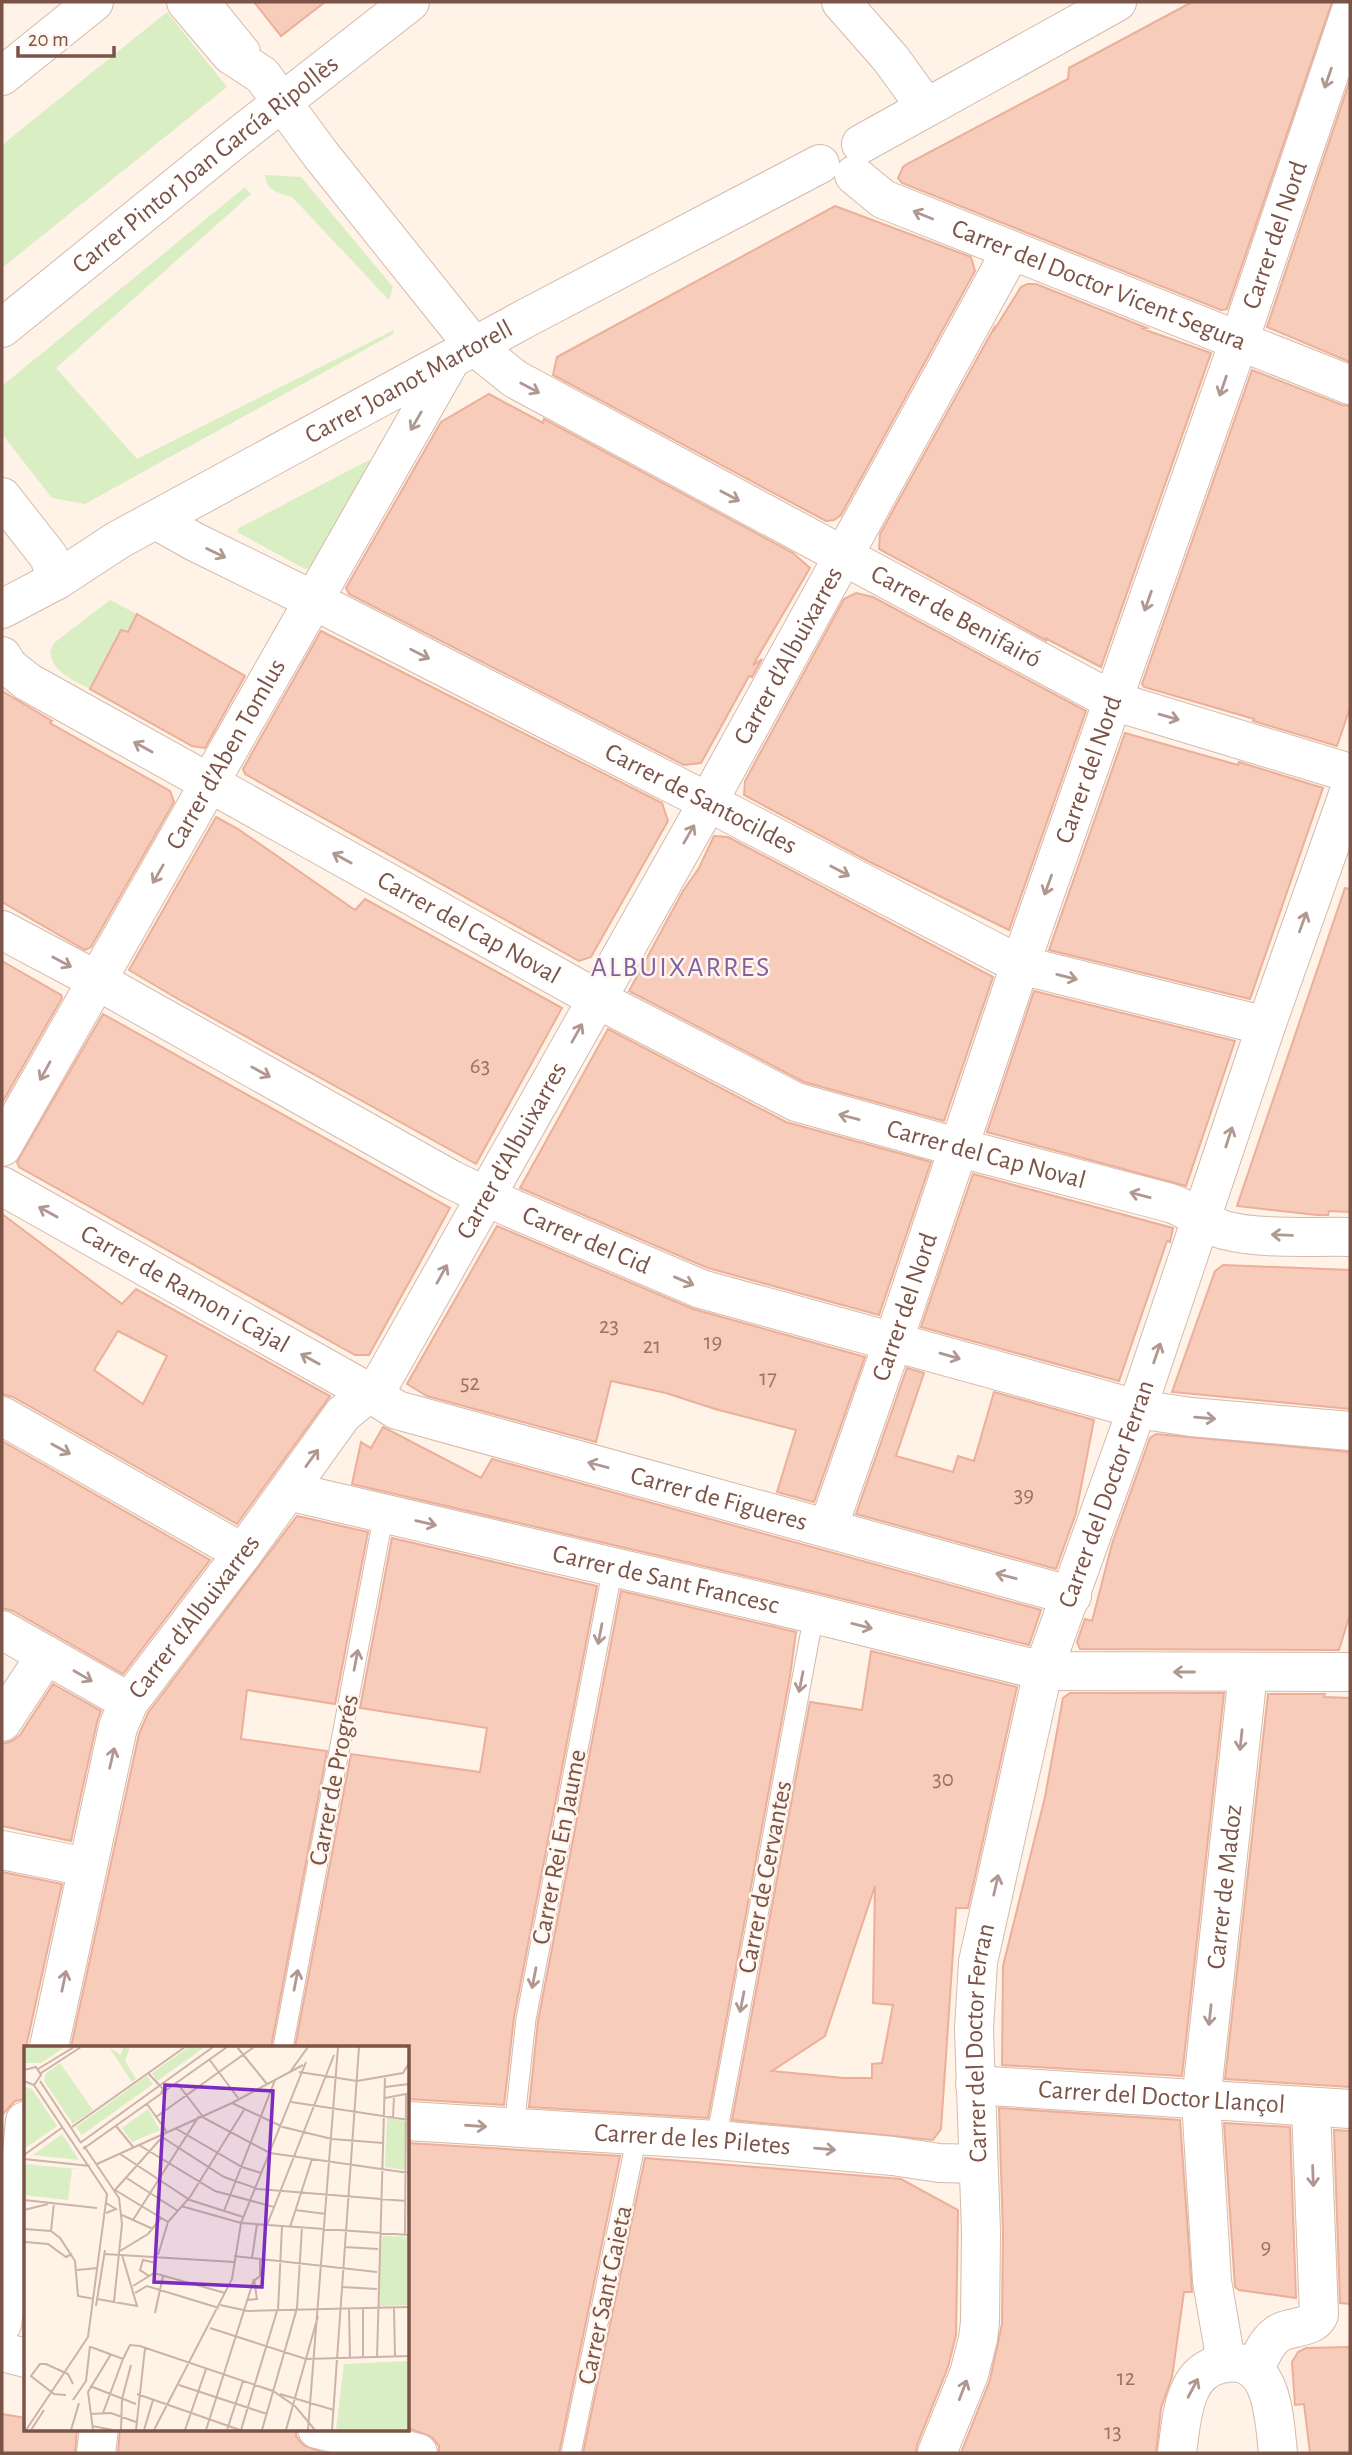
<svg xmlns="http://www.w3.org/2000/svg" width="1352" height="2455" viewBox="0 0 1352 2455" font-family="'Alegreya Sans',sans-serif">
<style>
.green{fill:#d9eec2}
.building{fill:#f7ccba;stroke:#ecaf99;stroke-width:2;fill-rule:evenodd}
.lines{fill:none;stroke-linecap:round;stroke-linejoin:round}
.lane-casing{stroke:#d5baad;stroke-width:21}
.street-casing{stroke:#d5baad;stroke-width:40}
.lane{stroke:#fff;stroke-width:19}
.street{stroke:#fff;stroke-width:38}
.oneway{stroke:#b09891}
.labels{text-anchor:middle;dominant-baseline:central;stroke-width:5;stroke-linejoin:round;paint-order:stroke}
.number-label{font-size:23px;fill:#9b7264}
.street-label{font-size:26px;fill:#7c5447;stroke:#fff7ef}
.neighbourhood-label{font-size:28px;letter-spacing:2px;fill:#84629f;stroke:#fff7ef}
.inset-road{fill:none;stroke:#cbb3a6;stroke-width:2}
.view{fill:#7b2cbf;fill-opacity:0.15;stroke:#7b2cbf;stroke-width:3.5}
.inset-edge{fill:none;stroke:#7c5447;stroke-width:3.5}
</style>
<rect width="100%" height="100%" fill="#fff2e6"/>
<path class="green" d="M 167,12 L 227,87 L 2,268 L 2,145 Z
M 265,175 L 301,177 L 393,287 L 389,300 L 292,197 C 279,193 266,191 265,175 Z
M 245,187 L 251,194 L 56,368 L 137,459 L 394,330 L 393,334 L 85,504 L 52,498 L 2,434 L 2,386 Z
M 369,460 L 374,464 L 312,568 L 305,569 L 237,532 L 239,528 Z
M 110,600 L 137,614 L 128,632 L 121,630 L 90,689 C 72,679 53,673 50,652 L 54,643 Z"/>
<path class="building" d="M 254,2 L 325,2 L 281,36 Z
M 1192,2 L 1332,2 L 1227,309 L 1221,310 L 902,183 L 898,178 L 903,167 L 907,164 L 1068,79 L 1069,68 Z
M 1350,80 L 1350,362 L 1267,327 Z
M 835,206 L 971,257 L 975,271 L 841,515 L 834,520 L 826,521 L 553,375 L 557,357 Z
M 1027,284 L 1036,284 L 1147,328 L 1143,329 L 1211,353 L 1101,667 L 1045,638 L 1047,641 L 879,549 L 880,534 L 994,328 L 994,330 L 1021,287 Z
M 1252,370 L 1342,405 L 1350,406 L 1350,708 L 1337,746 L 1253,721 L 1254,719 L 1144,687 L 1142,684 Z
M 489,394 L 543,423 L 544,419 L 793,553 L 810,568 L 753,665 L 762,659 L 752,677 L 749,676 L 701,763 L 684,765 L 349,594 L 346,588 L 441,422 Z
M 856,593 L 873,597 L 1086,711 L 1009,930 L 868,861 L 744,795 L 745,781 L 844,599 Z
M 137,614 L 245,676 L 205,748 L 192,746 L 90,689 L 121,630 L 128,632 Z
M 321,631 L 662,803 L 668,821 L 591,957 L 579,961 L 245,774 L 243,769 Z
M 2,691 L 52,721 L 50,723 L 170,791 L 174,802 L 91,947 L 85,950 L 2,902 Z
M 1125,733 L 1238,765 L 1239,762 L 1323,788 L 1250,999 L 1049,950 Z
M 216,817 L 238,829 L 355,910 L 365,899 L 562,1008 L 476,1164 L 178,999 L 129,970 Z
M 714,836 L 728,837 L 993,977 L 944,1121 L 804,1082 L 629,991 L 683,891 L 699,868 Z
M 1345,888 L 1350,889 L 1350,1212 L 1329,1211 L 1328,1215 L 1317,1215 L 1237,1206 Z
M 2,961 L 61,995 L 62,998 L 2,1103 Z
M 1034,991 L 1235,1041 L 1186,1186 L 987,1132 Z
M 103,1014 L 450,1208 L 369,1355 L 355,1355 L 19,1167 L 17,1162 Z
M 608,1029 L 786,1122 L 931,1162 L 879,1315 L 708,1268 L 520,1188 Z
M 973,1174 L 1173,1228 L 1170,1242 L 1167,1241 L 1119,1381 L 921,1327 Z
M 2,1214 L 122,1304 L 136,1289 L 330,1396 L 237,1524 L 13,1397 L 2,1394 ZM 118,1331 L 167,1356 L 143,1404 L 94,1370 Z
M 497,1226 L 693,1309 L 865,1357 L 814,1502 L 777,1492 L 796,1430 L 715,1409 L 666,1393 L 611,1381 L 596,1442 L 427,1396 L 407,1384 Z
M 1223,1265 L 1350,1270 L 1350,1409 L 1172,1392 L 1215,1271 Z
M 907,1368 L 924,1373 L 896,1456 L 953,1472 L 958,1456 L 974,1461 L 994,1392 L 1094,1420 L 1076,1513 L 1056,1569 L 856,1514 Z
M 383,1427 L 481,1478 L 492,1459 L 1041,1610 L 1029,1645 L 819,1593 L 352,1484 L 361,1442 L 371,1448 Z
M 1156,1434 L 1350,1452 L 1350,1614 L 1339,1650 L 1080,1649 L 1077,1642 L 1085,1619 L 1092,1621 L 1112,1544 L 1150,1438 Z
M 2,1441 L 210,1560 L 123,1674 L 13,1611 L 2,1608 Z
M 297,1516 L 368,1532 L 335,1704 L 247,1690 L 241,1739 L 327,1751 L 271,2047 L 71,2047 L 139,1734 L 148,1713 Z
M 392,1538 L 597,1586 L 514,2017 L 504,2105 L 408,2099 L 408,2047 L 295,2047 L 351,1754 L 480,1772 L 487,1728 L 360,1708 Z
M 621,1591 L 796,1632 L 790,1676 L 708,2118 L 529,2107 L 538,2021 Z
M 871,1651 L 1017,1687 L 968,1908 L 956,1908 L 941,2129 L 933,2140 L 732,2120 L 810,1702 L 862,1710 ZM 875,1886 L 873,2003 L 893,2005 L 882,2063 L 872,2064 L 872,2078 L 844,2078 L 772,2071 L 825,2036 Z
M 53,1684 L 101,1711 L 97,1722 L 71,1841 L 2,1826 L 2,1744 L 12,1741 L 20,1735 Z
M 1070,1693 L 1224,1693 L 1182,2076 L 1002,2065 L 1003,1966 L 1045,1797 L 1063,1698 Z
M 1268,1694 L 1325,1694 L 1324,1697 L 1350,1698 L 1350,2087 L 1225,2079 Z
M 2,1872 L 62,1884 L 26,2047 L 26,2099 L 15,2101 L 2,2115 Z
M 999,2108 L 1180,2120 L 1192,2292 L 1184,2292 L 1172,2377 L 1161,2408 L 1156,2453 L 961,2453 L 990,2380 L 1002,2324 L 1003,2232 Z
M 1224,2123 L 1290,2127 L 1296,2298 L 1239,2290 L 1235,2287 Z
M 1334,2130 L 1350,2131 L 1350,2304 L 1340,2303 Z
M 408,2143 L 620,2156 L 559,2453 L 439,2453 L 439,2446 L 432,2437 L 408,2428 Z
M 645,2158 L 901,2179 L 958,2210 L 956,2335 L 948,2367 L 917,2445 L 916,2453 L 583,2453 Z
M 1350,2347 L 1350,2453 L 1310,2453 L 1304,2404 L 1295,2405 L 1292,2362 L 1298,2352 L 1306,2348 Z
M 2,2414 L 26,2418 L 26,2429 L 77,2429 L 75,2453 L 2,2453 Z
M 120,2429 L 296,2429 L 296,2436 L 303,2445 L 324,2453 L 118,2453 Z"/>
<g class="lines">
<defs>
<path id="lane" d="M 212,2 L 250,49
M 283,2047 L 384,1513
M 514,2128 L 526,2019 L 613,1567
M 716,2140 L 814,1614
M 571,2453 L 637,2136"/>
<g id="street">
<path id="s1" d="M 186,2 L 231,55 L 262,75 L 321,155 L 465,335 L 475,347 L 515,379 L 1113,701 L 1350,773"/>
<path d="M 841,2 L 891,59 L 925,106"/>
<path d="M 2,76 L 94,2"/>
<path d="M 861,144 L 1117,2"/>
<path id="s2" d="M 854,175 L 883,199 L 1350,385"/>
<path id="s3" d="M 2,328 L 230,143 L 410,2"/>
<path d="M 2,497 L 49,557 L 57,580"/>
<path id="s4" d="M 156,520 L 195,542 L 315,601 L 708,802 L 1020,965 L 1266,1026"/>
<path id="s5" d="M 2,609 L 57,580 L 118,540 L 528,317 L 820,164"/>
<path id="s6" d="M 2,656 L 9,667 L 28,682 L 597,999 L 796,1102 L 960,1148 L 1170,1203 C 1190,1209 1204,1224 1224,1230 C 1262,1240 1311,1236 1350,1237"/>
<path id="s7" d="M 2,930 L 96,980 L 452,1180 L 511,1208 L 701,1289 L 1137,1409 L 1191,1417 L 1350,1431"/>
<path id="s8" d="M 2,1147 L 450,361"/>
<path id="s9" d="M 2,1186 L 370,1393 L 397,1410 L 1072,1596"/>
<path d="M 2,1416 L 243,1553"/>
<path id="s10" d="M 288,1491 L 814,1614 L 1043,1671 L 1350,1672"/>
<path id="s11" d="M 828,1528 L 903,1313 L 1020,965 L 1239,341 L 1350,13"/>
<path d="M 2,1630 L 129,1702"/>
<path d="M 2,1722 L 46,1655"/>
<path d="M 2,1850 L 87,1867"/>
<path id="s12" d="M 49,2047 L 118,1727 L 129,1702 L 243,1553 L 343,1414 L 380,1384 L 387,1372 L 708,802 L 1011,251"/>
<path id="s13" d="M 975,2085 L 1350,2109"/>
<path id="s14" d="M 408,2121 L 716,2140 L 893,2156 L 939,2163 L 978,2164"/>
<path d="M 2,2324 L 11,2267 L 25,2121"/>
<path d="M 2,2352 L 26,2358"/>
<path id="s15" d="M 1226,2362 L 1212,2281 L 1201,2101 L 1248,1673"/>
<path d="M 1254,2370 C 1260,2359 1265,2344 1275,2336 C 1288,2324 1311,2331 1319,2315 L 1311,2108"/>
<path d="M 317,2429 L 418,2453"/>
<path d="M 96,2453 L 99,2429"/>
<path id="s16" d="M 937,2453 L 969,2374 L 978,2339 L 980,2322 L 981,2232 L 974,2029 L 978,1962 L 1043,1671 L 1137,1409 L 1266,1026 L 1350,789"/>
<path d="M 1177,2453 C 1180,2433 1181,2409 1190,2390 C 1196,2376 1207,2367 1221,2364 C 1274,2352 1274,2419 1278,2453"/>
</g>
</defs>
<use href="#lane" class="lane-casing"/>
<use href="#street" class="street-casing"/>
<use href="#lane" class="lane"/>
<use href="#street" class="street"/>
</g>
<defs><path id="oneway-shaft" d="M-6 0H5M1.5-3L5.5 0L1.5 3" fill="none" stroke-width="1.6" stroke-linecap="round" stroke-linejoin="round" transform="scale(1.75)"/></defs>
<g class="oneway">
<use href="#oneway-shaft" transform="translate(1328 78) rotate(109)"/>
<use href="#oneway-shaft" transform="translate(923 215) rotate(-158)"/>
<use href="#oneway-shaft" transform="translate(1223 386) rotate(109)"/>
<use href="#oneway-shaft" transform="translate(530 388) rotate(28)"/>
<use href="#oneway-shaft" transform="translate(416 421) rotate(120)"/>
<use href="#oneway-shaft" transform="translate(730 496) rotate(28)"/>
<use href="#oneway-shaft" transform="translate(216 553) rotate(26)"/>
<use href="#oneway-shaft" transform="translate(1148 601) rotate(109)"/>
<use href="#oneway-shaft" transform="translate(420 654) rotate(27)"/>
<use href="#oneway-shaft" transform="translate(1169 717) rotate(16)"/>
<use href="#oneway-shaft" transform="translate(143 747) rotate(-151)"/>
<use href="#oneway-shaft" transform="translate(689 834) rotate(-60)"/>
<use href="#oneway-shaft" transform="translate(342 858) rotate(-151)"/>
<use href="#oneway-shaft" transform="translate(840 871) rotate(28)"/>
<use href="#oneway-shaft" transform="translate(158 874) rotate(120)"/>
<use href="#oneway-shaft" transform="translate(1048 885) rotate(110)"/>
<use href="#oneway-shaft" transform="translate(1303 922) rotate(-70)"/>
<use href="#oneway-shaft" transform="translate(62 962) rotate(28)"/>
<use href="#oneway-shaft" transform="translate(1067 977) rotate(14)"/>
<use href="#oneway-shaft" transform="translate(577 1033) rotate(-61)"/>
<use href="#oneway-shaft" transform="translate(45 1071) rotate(119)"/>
<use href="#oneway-shaft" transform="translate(261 1072) rotate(29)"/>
<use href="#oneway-shaft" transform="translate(849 1117) rotate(-165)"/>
<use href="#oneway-shaft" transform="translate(1229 1137) rotate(-72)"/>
<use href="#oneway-shaft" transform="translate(1140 1195) rotate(-165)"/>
<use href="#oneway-shaft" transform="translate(48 1212) rotate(-151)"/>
<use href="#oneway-shaft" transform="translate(1282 1235) rotate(-178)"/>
<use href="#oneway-shaft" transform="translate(442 1274) rotate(-61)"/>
<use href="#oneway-shaft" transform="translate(684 1281) rotate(23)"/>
<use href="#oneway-shaft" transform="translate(1157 1353) rotate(-71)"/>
<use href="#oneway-shaft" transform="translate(950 1356) rotate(16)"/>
<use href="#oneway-shaft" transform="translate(310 1359) rotate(-151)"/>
<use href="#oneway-shaft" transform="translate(1205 1418) rotate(5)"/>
<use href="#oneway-shaft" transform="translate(61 1449) rotate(29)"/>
<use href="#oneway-shaft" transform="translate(312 1458) rotate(-54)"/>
<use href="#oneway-shaft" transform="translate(598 1465) rotate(-165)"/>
<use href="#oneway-shaft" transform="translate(426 1523) rotate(13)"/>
<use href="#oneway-shaft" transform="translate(1006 1576) rotate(-165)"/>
<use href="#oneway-shaft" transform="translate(862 1626) rotate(14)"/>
<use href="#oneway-shaft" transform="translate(600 1634) rotate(101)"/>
<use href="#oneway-shaft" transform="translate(356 1660) rotate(-79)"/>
<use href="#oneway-shaft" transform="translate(1184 1672) rotate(-180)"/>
<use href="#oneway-shaft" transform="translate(83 1676) rotate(30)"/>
<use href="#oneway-shaft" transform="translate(801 1682) rotate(101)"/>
<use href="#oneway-shaft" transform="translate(1241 1740) rotate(96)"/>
<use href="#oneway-shaft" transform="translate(112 1758) rotate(-77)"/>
<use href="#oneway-shaft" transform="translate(996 1885) rotate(-77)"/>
<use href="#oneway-shaft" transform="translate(534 1978) rotate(101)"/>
<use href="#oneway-shaft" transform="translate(296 1980) rotate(-79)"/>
<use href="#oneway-shaft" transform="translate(64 1981) rotate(-78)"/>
<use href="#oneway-shaft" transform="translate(742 2002) rotate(101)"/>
<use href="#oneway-shaft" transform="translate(1210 2015) rotate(96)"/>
<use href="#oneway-shaft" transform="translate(476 2126) rotate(4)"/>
<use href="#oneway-shaft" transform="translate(825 2149) rotate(5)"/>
<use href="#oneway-shaft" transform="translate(1313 2176) rotate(88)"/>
<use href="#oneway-shaft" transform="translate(1193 2388) rotate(-62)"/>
<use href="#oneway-shaft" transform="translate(963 2390) rotate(-69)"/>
</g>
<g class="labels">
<g class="number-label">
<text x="480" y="1066">63</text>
<text x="609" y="1326">23</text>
<text x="713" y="1342">19</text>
<text x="652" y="1346">21</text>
<text x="768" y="1378">17</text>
<text x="470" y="1383">52</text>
<text x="1024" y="1495">39</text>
<text x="943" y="1779">30</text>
<text x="1266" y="2247">9</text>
<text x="1126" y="2378">12</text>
<text x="1113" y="2432">13</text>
</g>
<g class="street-label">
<text stroke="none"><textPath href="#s3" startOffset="261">Carrer Pintor Joan García Ripollès</textPath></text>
<text stroke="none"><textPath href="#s11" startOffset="1368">Carrer del Nord</textPath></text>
<text stroke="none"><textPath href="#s2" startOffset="270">Carrer del Doctor Vicent Segura</textPath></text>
<text stroke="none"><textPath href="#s5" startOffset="466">Carrer Joanot Martorell</textPath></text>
<text stroke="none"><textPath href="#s1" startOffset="1004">Carrer de Benifairó</textPath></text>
<text stroke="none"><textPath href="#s12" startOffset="1596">Carrer d'Albuixarres</textPath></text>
<text stroke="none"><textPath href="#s8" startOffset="452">Carrer d'Aben Tomlus</textPath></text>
<text stroke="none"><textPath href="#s11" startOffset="802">Carrer del Nord</textPath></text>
<text stroke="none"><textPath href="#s4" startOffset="612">Carrer de Santocildes</textPath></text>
<text stroke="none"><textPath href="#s6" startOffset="542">Carrer del Cap Noval</textPath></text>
<text stroke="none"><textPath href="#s12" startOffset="1029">Carrer d'Albuixarres</textPath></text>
<text stroke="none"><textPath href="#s6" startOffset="1110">Carrer del Cap Noval</textPath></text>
<text stroke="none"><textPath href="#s7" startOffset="662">Carrer del Cid</textPath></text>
<text stroke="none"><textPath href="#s9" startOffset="210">Carrer de Ramon i Cajal</textPath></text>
<text stroke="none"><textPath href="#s11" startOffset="234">Carrer del Nord</textPath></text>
<text stroke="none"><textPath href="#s16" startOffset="985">Carrer del Doctor Ferran</textPath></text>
<text stroke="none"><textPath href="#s9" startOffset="788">Carrer de Figueres</textPath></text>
<text stroke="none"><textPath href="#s10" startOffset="388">Carrer de Sant Francesc</textPath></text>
<text stroke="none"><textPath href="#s12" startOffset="462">Carrer d'Albuixarres</textPath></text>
<text transform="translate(334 1780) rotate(-79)">Carrer de Progrés</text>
<text transform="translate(559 1847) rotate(-79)">Carrer Rei En Jaume</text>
<text transform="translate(765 1877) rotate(-79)">Carrer de Cervantes</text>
<text stroke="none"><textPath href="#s15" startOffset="478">Carrer de Madoz</textPath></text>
<text stroke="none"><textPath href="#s16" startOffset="418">Carrer del Doctor Ferran</textPath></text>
<text stroke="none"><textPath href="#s13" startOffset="187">Carrer del Doctor Llançol</textPath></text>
<text stroke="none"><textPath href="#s14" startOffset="285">Carrer de les Piletes</textPath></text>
<text transform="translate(605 2295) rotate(-78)">Carrer Sant Gaieta</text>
</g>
<g class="neighbourhood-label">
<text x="681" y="968">ALBUIXARRES</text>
</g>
</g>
<g transform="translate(24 2046)">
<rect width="385" height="385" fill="#fff2e6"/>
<path d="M 0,1 L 41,1 L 17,17 L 0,17 ZM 85,1 L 97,9 L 99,1 L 106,1 L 101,15 L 112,33 L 108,36 ZM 165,1 L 181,1 L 133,35 L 128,27 ZM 36,17 L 69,64 L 49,78 L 20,35 L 22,27 ZM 123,30 L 129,38 L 58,89 L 52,81 ZM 1,41 L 8,43 L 33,80 L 0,103 ZM 124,63 L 136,84 L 108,96 L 98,82 ZM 363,72 L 383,75 L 382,124 L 361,121 ZM 38,88 L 55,114 L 9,109 L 34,91 ZM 0,118 L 55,123 L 48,123 L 44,154 L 0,149 ZM 358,190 L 385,191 L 385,259 L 354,260 ZM 385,315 L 385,384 L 312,384 L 320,318 Z" fill="#d9eec2"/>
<path class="inset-road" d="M 213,1 L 243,38M 185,13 L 214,52M 14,23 L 50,1M 0,24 L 12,21 L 17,29 L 10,39 L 0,35M 266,26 L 284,1M 275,26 L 333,35 L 379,27 L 385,17M 17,27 L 57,1M 124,27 L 139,43 L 137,47M 16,35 L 57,97M 153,37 L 180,72 L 246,107M 361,41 L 385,38M 361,52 L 382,48 L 381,189M 267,56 L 385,74M 208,57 L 259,81 L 308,93 L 359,97M 123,58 L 143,86M 132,71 L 230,1M 369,72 L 370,50M 92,80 L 110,102M 48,81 L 161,1M 151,82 L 218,121 L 237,127M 138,91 L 200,131 L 234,143 L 382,155M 56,97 L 189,1M 115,99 L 191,145 L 250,161M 60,100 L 95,152 L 98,178 L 90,256M 59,103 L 203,1M 246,107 L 385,127M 96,108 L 166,154 L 219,171M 0,109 L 39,81M 0,113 L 66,120M 73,118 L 208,57 L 279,19M 101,131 L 154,165M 91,144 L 140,89M 91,144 L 144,176M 0,154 L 73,162M 157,160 L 217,177 L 385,189M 0,164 L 24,158M 271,164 L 302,168M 200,165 L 251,34M 82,167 L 92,163 L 82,157M 98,169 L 129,183M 109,174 L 175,70M 243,179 L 310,9M 266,181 L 288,113M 0,183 L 27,185 L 36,192 L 51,215 L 54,250 L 70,253M 27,185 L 30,157M 1,196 L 24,198 L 42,211 L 48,208M 321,201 L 354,203M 96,205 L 124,188 L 137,172M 80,208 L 210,216M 134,209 L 144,176 L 166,151 L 220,64M 210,210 L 353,226M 228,212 L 233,178M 53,224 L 74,222M 125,230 L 116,224 L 119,214 L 132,217M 231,234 L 236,230 L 236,213M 109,240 L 130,227 L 201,247M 318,241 L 353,243M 111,247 L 123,240 L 195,262M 73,253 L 113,260 L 98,209M 196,259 L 224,265 L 385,261M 72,260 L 81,204M 370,262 L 371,311M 325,263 L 326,313M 339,263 L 339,312M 254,265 L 258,180M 131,267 L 139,230M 186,282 L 282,313 L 385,310M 67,301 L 99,313 L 106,299 L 116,300 L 249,345 L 271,360 L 291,384M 353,312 L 361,30M 155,339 L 243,368M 66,340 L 112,358M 113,348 L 216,384M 256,348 L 310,364M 42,349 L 30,348 L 7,330 L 16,318 L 22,318 L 44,328 L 49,338M 49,354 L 62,335 L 66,300M 79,367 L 99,313M 66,368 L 87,367 L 112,376M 68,380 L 89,384M 2,384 L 64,291 L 83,148 L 10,39M 7,384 L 20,364M 47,384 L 55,357M 69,384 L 64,346 L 87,308M 97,384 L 98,353 L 107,319M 112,384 L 121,302M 120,384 L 129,354M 130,384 L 208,233 L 217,177 L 282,16M 161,384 L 182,323M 182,384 L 230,233 L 233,253 L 224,254M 203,384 L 219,335M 217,384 L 253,265M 238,384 L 273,262 L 278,181M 262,384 L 294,270M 284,384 L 314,1M 308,384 L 335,1"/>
<path class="view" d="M 141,39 L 249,45 L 238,241 L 130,236 Z"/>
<rect width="385" height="385" class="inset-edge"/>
</g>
<rect width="1352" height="2455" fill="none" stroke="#7c5447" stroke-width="7"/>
<path d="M18 46v10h96v-10" fill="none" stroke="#7c5447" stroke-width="3.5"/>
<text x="28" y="46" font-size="21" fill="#7c5447" stroke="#fff7ef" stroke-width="5" paint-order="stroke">20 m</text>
</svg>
